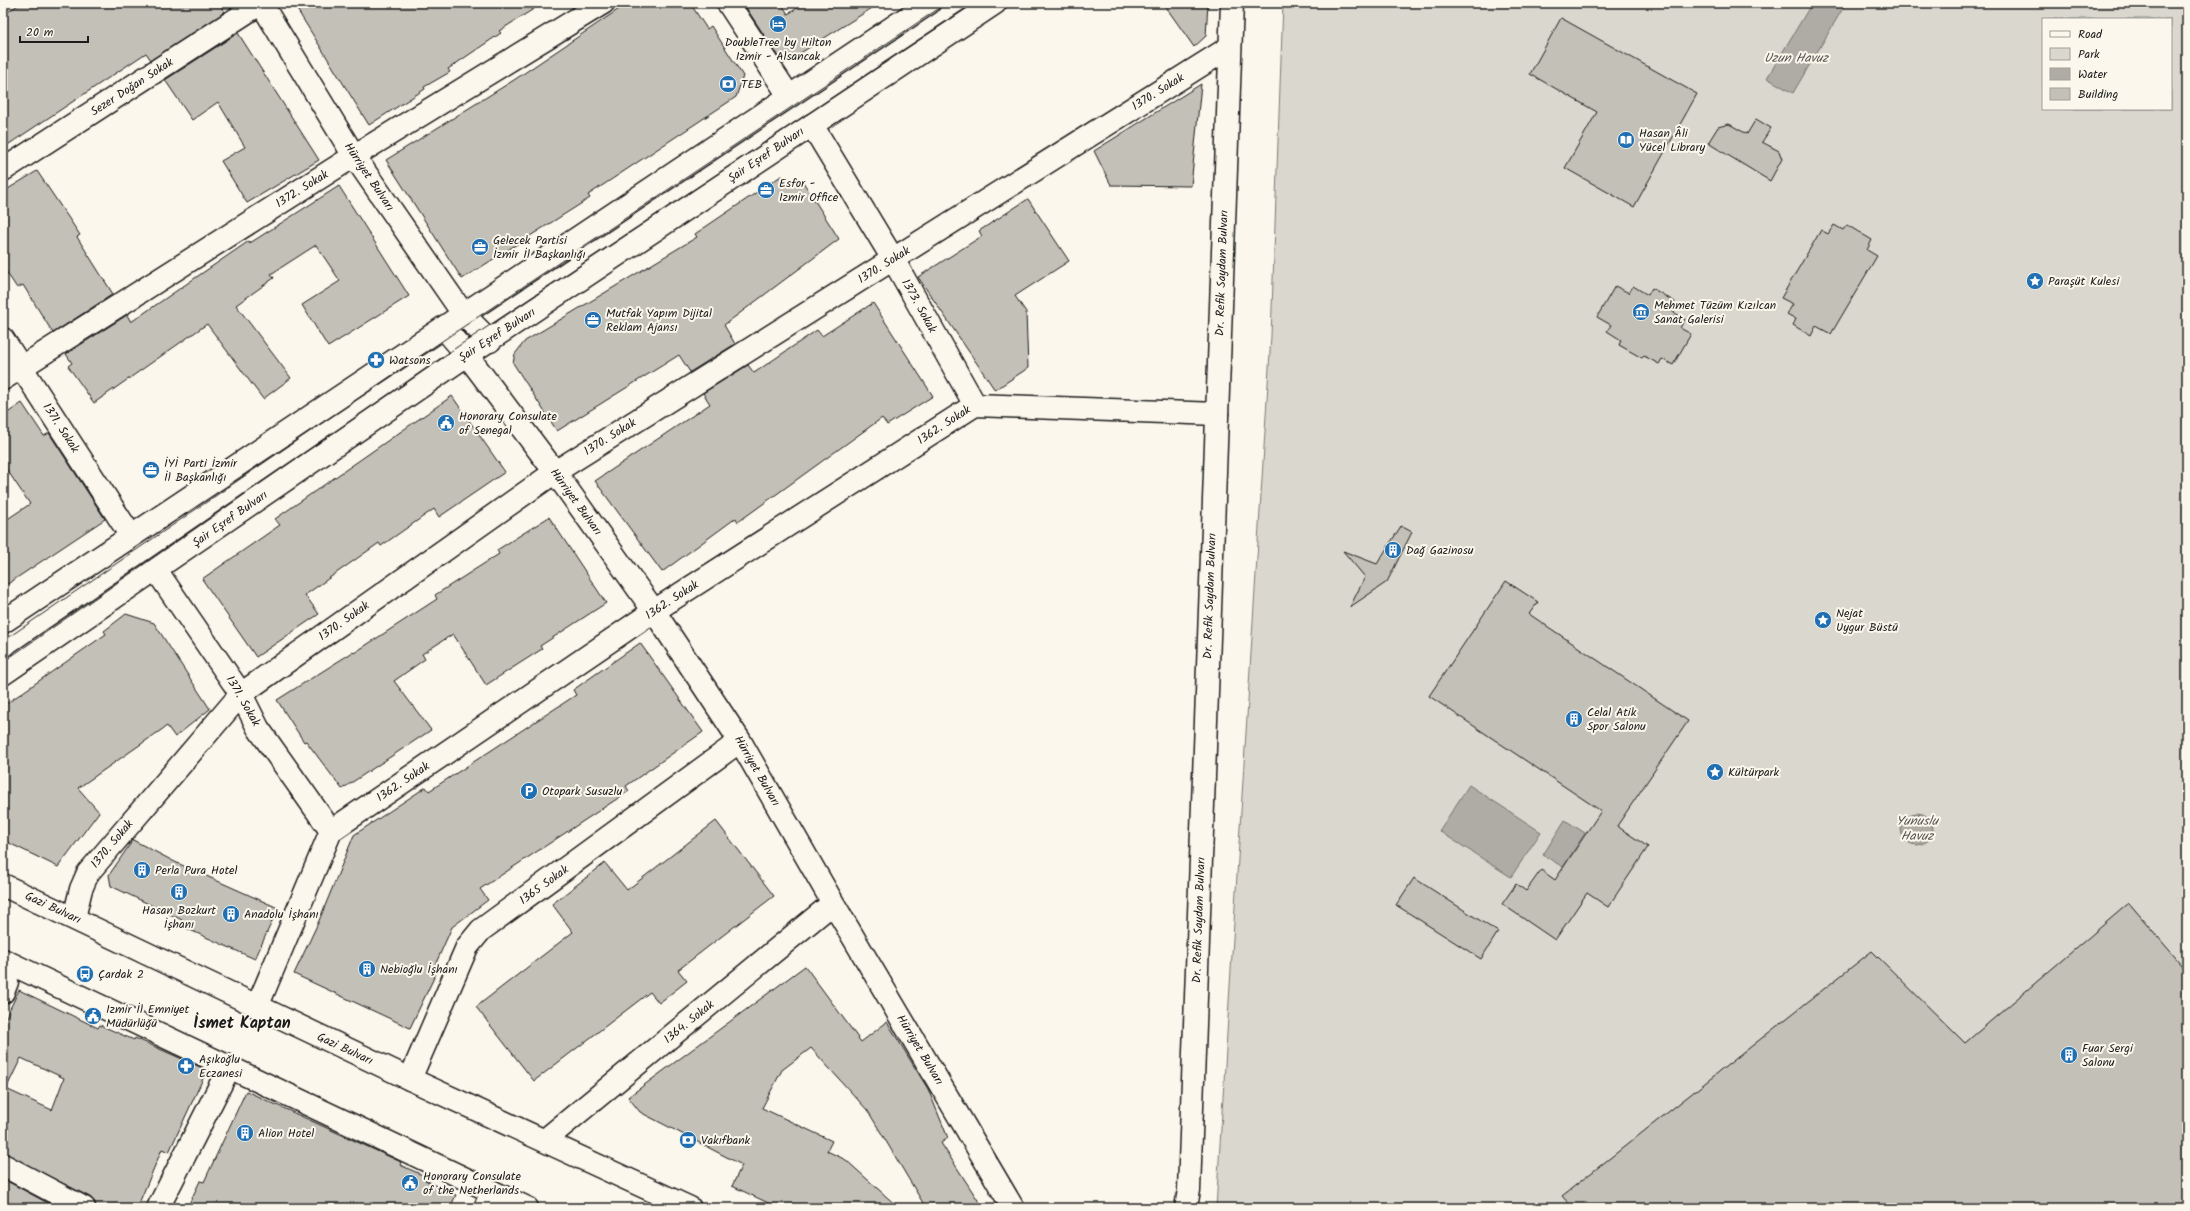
<svg xmlns="http://www.w3.org/2000/svg" width="2190" height="1211" viewBox="0 0 2190 1211" font-family="Kalam,sans-serif">
<style>
.green{fill:#dad7ce;stroke:#7b7a75;fill-rule:evenodd}
.water{fill:#afaca5;stroke:#74726e}
.building{fill:#c3c0b8;stroke:#1c1c1c;fill-rule:evenodd}
.lines{fill:none;stroke-linecap:round;stroke-linejoin:round}
.street-casing{stroke:#1c1c1c;stroke-width:25}
.secondary-casing{stroke:#1c1c1c;stroke-width:25}
.primary-casing{stroke:#1c1c1c;stroke-width:25}
.street{stroke:#fbf7ec;stroke-width:22}
.secondary{stroke:#fbf7ec;stroke-width:22}
.primary{stroke:#fbf7ec;stroke-width:22}
.tram{stroke:#1c1c1c;stroke-width:1}
.labels{text-anchor:middle;dominant-baseline:central;stroke-width:4;stroke-linejoin:round;paint-order:stroke}
.poi-label{font-size:12px;fill:#1c1c1c;stroke:#fbf7ec;text-anchor:start}
.street-label{font-size:12px;fill:#1c1c1c;stroke:#fbf7ec}
.water-label{font-size:13px;font-style:italic;fill:#575653;stroke:#fbf7ec}
.district-label{font-size:16px;font-weight:bold;fill:#1c1c1c;stroke:#fbf7ec}
</style>
<rect width="100%" height="100%" fill="#fbf7ec"/>
<filter id="ink" filterUnits="userSpaceOnUse"><feTurbulence type="fractalNoise" baseFrequency=".025" numOctaves="2"/><feDisplacementMap in="SourceGraphic" scale="8" xChannelSelector="R" yChannelSelector="G"/><feConvolveMatrix kernelMatrix="1 2 1 2 8 2 1 2 1" color-interpolation-filters="sRGB"/></filter>
<g filter="url(#ink)">
<path class="green" d="M 1283,3 L 2187,3 L 2187,1208 L 1216,1208 L 1271,336 ZM 2043,19 L 2171,19 L 2171,109 L 2043,109 Z"/>
<path class="water" d="M 1812,3 L 1846,3 L 1793,93 L 1767,78 Z
M 1469,785 L 1541,832 L 1511,877 L 1439,831 Z
M1901 829a16 16 0 1 1 32 0a16 16 0 1 1-32 0Z
M 1565,820 L 1585,833 L 1563,867 L 1543,855 Z"/>
<path class="building" d="M 21,3 L 219,3 L 225,12 L 151,60 L 146,53 L 3,148 L 3,15 Z
M 293,3 L 543,3 L 499,31 L 501,33 L 448,69 L 450,72 L 424,87 L 425,89 L 369,125 Z
M 628,3 L 690,3 L 707,29 L 711,26 L 743,76 L 736,97 L 588,195 L 590,198 L 462,279 L 386,160 L 514,80 Z
M 743,3 L 781,3 L 788,14 L 805,3 L 880,3 L 783,64 Z
M 1163,3 L 1208,3 L 1206,36 L 1194,47 Z
M 1561,18 L 1697,94 L 1634,207 L 1565,168 L 1597,112 L 1530,74 Z
M 238,33 L 319,160 L 247,203 L 221,161 L 245,147 L 218,102 L 192,120 L 165,80 Z
M 1201,84 L 1191,186 L 1111,185 L 1094,151 Z
M 1756,119 L 1771,128 L 1762,142 L 1779,151 L 1782,159 L 1770,181 L 1708,143 L 1718,127 L 1729,124 L 1747,134 Z
M 37,171 L 80,235 L 77,237 L 113,294 L 53,333 L 23,285 L 17,288 L 3,267 L 3,192 Z
M 781,176 L 803,182 L 839,239 L 724,325 L 735,344 L 690,372 L 679,355 L 557,431 L 513,363 L 515,354 L 525,341 L 697,237 L 695,234 Z
M 339,186 L 409,296 L 328,347 L 302,305 L 340,281 L 316,245 L 271,274 L 274,278 L 236,305 L 291,378 L 263,399 L 207,324 L 94,403 L 68,366 L 72,363 L 66,354 L 127,315 L 131,322 L 249,241 L 250,243 Z
M 1028,199 L 1069,261 L 1015,296 L 1026,312 L 1028,368 L 995,390 L 918,277 L 982,236 L 979,231 Z
M 1834,225 L 1843,230 L 1847,225 L 1872,240 L 1867,250 L 1877,256 L 1831,334 L 1816,326 L 1811,336 L 1793,325 L 1796,319 L 1787,314 L 1793,304 L 1781,298 L 1821,230 L 1828,234 Z
M 1615,286 L 1629,293 L 1633,286 L 1648,295 L 1652,288 L 1675,302 L 1670,310 L 1685,319 L 1680,328 L 1691,334 L 1673,365 L 1662,359 L 1659,364 L 1644,356 L 1642,358 L 1619,345 L 1621,340 L 1607,331 L 1611,325 L 1597,317 Z
M 873,303 L 933,396 L 887,425 L 882,418 L 738,522 L 736,518 L 662,572 L 595,481 L 710,404 L 703,393 L 748,365 L 754,373 L 817,330 L 822,336 Z
M 452,396 L 505,472 L 439,517 L 434,509 L 381,546 L 379,543 L 305,595 L 319,614 L 256,657 L 202,579 L 280,525 L 275,519 Z
M 22,403 L 44,436 L 49,433 L 105,519 L 3,587 L 3,522 L 30,504 L 3,464 L 3,416 Z
M 549,517 L 606,603 L 540,646 L 542,649 L 486,685 L 453,634 L 422,654 L 425,659 L 394,681 L 431,730 L 342,789 L 306,741 L 304,742 L 277,700 L 353,652 L 354,653 L 437,599 L 435,595 L 499,554 L 497,550 Z
M 1401,526 L 1412,532 L 1387,582 L 1350,607 L 1365,577 L 1343,551 L 1377,564 Z
M 1506,581 L 1538,602 L 1529,614 L 1688,721 L 1617,826 L 1648,847 L 1608,907 L 1587,893 L 1555,940 L 1502,904 L 1516,884 L 1526,891 L 1541,870 L 1555,880 L 1601,811 L 1429,696 Z
M 126,614 L 154,623 L 210,709 L 175,737 L 167,726 L 78,788 L 99,812 L 58,867 L 3,840 L 3,706 L 106,634 L 104,631 Z
M 640,643 L 703,732 L 626,786 L 629,791 L 480,889 L 488,900 L 452,927 L 436,963 L 440,965 L 410,1028 L 294,974 L 318,923 L 354,835 L 426,787 L 429,791 L 576,695 L 573,690 Z
M 716,821 L 774,896 L 678,970 L 687,981 L 659,1003 L 650,992 L 534,1081 L 476,1007 L 573,932 L 552,904 L 605,863 L 627,890 Z
M 133,840 L 175,862 L 278,908 L 255,959 L 181,926 L 184,921 L 111,886 L 109,875 Z
M 1414,878 L 1498,932 L 1481,959 L 1396,905 Z
M 2129,903 L 2187,971 L 2187,1208 L 1573,1208 L 1562,1196 L 1872,951 L 1965,1043 Z
M 805,966 L 861,1042 L 887,1022 L 928,1089 L 948,1138 L 941,1143 L 983,1208 L 926,1208 L 868,1111 L 811,1048 L 782,1070 L 762,1108 L 832,1141 L 827,1151 L 846,1160 L 899,1208 L 779,1208 L 732,1186 L 742,1165 L 640,1112 L 628,1097 Z
M 19,990 L 98,1028 L 100,1025 L 134,1040 L 135,1038 L 207,1070 L 169,1152 L 162,1149 L 137,1208 L 96,1208 L 95,1202 L 90,1197 L 3,1153 L 3,1023 ZM 21,1058 L 64,1078 L 52,1110 L 6,1089 Z
M 246,1091 L 401,1162 L 400,1165 L 427,1177 L 425,1180 L 456,1195 L 450,1208 L 187,1208 L 200,1181 L 204,1182 Z
M 3,1179 L 57,1208 L 3,1208 Z"/>
<g class="lines">
<defs>
<path id="street" d="M 261,3 L 354,156 L 464,315 L 490,341
M 728,3 L 789,96
M 812,125 L 893,259 L 975,405
M 444,328 L 467,355 L 555,472 L 654,611 L 740,741 L 833,903 L 1013,1208
M 3,339 L 131,536
M 3,379 L 354,156 L 603,3
M 156,570 L 241,694 L 258,728 L 331,831
M 74,918 L 81,889 L 88,873 L 241,694 L 555,472 L 1230,47
M 3,992 L 7,982
M 257,1007 L 331,831 L 654,611 L 975,405 L 1217,414
M 410,1079 L 467,947 L 481,930 L 740,741
M 545,1140 L 833,903
M 3,1165 L 84,1208
M 485,1208 L 492,1192"/>
<path id="secondary" d="M 3,170 L 261,3
M 158,1208 L 229,1068"/>
<path id="primary" d="M 3,622 L 929,3
M 3,674 L 467,355 L 995,3
M 3,885 L 410,1079 L 690,1208
M 3,960 L 527,1208
M 1186,1208 L 1189,1190 L 1232,3"/>
</defs>
<use href="#street" class="street-casing"/>
<use href="#secondary" class="secondary-casing"/>
<use href="#primary" class="primary-casing"/>
<use href="#street" class="street"/>
<use href="#secondary" class="secondary"/>
<use href="#primary" class="primary"/>
<path class="tram" d="M 3,641 L 451,335 L 947,3
M 3,662 L 460,345 L 975,3"/>
</g>
</g>
<defs>
<symbol id="hotel-disc" viewBox="-11 -11 22 22"><circle r="9.5" fill="#1f6fb2" stroke="#fbf7ec"/><path d="M-6-4.5h1.5V1H6V5H4.5V3h-9V5H-6ZM-4 0a1.8 1.8 0 1 1 3.6 0ZM.5 0V-2.5h3Q6-2.5 6 0Z" fill="#fff"/></symbol>
<symbol id="bank-disc" viewBox="-11 -11 22 22"><circle r="9.5" fill="#1f6fb2" stroke="#fbf7ec"/><path d="M-6-4H6V4H-6ZM0-2.3a2.3 2.3 0 1 0 0 4.6a2.3 2.3 0 1 0 0-4.6Z" fill="#fff"/></symbol>
<symbol id="library-disc" viewBox="-11 -11 22 22"><circle r="9.5" fill="#1f6fb2" stroke="#fbf7ec"/><path d="M-6-4Q-3-5.5-.7-3.5V5Q-3 3-6 4ZM6-4Q3-5.5 .7-3.5V5Q3 3 6 4Z" fill="#fff"/></symbol>
<symbol id="office-disc" viewBox="-11 -11 22 22"><circle r="9.5" fill="#1f6fb2" stroke="#fbf7ec"/><path d="M-6-3h4V-5.5h4V-3h4V5H-6ZM-1-4.5V-3h2v-1.5ZM-6 0V1H6V0Z" fill="#fff"/></symbol>
<symbol id="sight-disc" viewBox="-11 -11 22 22"><circle r="9.5" fill="#1f6fb2" stroke="#fbf7ec"/><path d="M0-6L1.8-2.2L6-1.7L2.9 1.2L3.7 5.4L0 3.3L-3.7 5.4L-2.9 1.2L-6-1.7L-1.8-2.2Z" fill="#fff"/></symbol>
<symbol id="museum-disc" viewBox="-11 -11 22 22"><circle r="9.5" fill="#1f6fb2" stroke="#fbf7ec"/><path d="M0-6L6-3V-2H-6V-3ZM-5-1h2V3h-2ZM-1-1h2V3h-2ZM3-1h2V3H3ZM-6 4H6V6H-6Z" fill="#fff"/></symbol>
<symbol id="pharmacy-disc" viewBox="-11 -11 22 22"><circle r="9.5" fill="#1f6fb2" stroke="#fbf7ec"/><path d="M-2-6h4v4h4v4h-4v4h-4v-4h-4v-4h4Z" fill="#fff"/></symbol>
<symbol id="civic-disc" viewBox="-11 -11 22 22"><circle r="9.5" fill="#1f6fb2" stroke="#fbf7ec"/><path d="M-.6-6.5H3V-4.5H.6V-3L4-1V1h2V6H-6V1h2V-1L-.6-3ZM-1.2 2.5V6h2.4V2.5Z" fill="#fff"/></symbol>
<symbol id="building-disc" viewBox="-11 -11 22 22"><circle r="9.5" fill="#1f6fb2" stroke="#fbf7ec"/><path d="M-4-6H4V6H1V3H-1V6H-4ZM-2.5-4.3h1.7v1.8h-1.7ZM.8-4.3h1.7v1.8H.8ZM-2.5-1h1.7V.8h-1.7ZM.8-1h1.7V.8H.8Z" fill="#fff"/></symbol>
<symbol id="parking-disc" viewBox="-11 -11 22 22"><circle r="9.5" fill="#1f6fb2" stroke="#fbf7ec"/><path d="M-3.5-5.5H1a3.5 3.5 0 0 1 0 7H-1V5.5H-3.5ZM-1-3.4V-.6H.8a1.4 1.4 0 0 0 0-2.8Z" fill="#fff"/></symbol>
<symbol id="bus-disc" viewBox="-11 -11 22 22"><circle r="9.5" fill="#1f6fb2" stroke="#fbf7ec"/><path d="M-5-6H5V4H4V6H2V4H-2V6H-4V4H-5ZM-3.5-4V0h7V-4ZM-3.5 1.2v1.5H-2V1.2ZM2 1.2v1.5H3.5V1.2Z" fill="#fff"/></symbol>
</defs>
<g fill-rule="evenodd">
<use href="#hotel-disc" x="768" y="14" width="20" height="20"/>
<use href="#bank-disc" x="718" y="74" width="20" height="20"/>
<use href="#library-disc" x="1616" y="130" width="20" height="20"/>
<use href="#office-disc" x="756" y="180" width="20" height="20"/>
<use href="#office-disc" x="470" y="237" width="20" height="20"/>
<use href="#sight-disc" x="2025" y="271" width="20" height="20"/>
<use href="#museum-disc" x="1631" y="302" width="20" height="20"/>
<use href="#office-disc" x="583" y="310" width="20" height="20"/>
<use href="#pharmacy-disc" x="366" y="350" width="20" height="20"/>
<use href="#civic-disc" x="436" y="413" width="20" height="20"/>
<use href="#office-disc" x="141" y="460" width="20" height="20"/>
<use href="#building-disc" x="1383" y="540" width="20" height="20"/>
<use href="#sight-disc" x="1813" y="610" width="20" height="20"/>
<use href="#building-disc" x="1564" y="709" width="20" height="20"/>
<use href="#sight-disc" x="1705" y="762" width="20" height="20"/>
<use href="#parking-disc" x="519" y="781" width="20" height="20"/>
<use href="#building-disc" x="132" y="860" width="20" height="20"/>
<use href="#building-disc" x="169" y="882" width="20" height="20"/>
<use href="#building-disc" x="221" y="904" width="20" height="20"/>
<use href="#building-disc" x="357" y="959" width="20" height="20"/>
<use href="#bus-disc" x="75" y="964" width="20" height="20"/>
<use href="#civic-disc" x="83" y="1006" width="20" height="20"/>
<use href="#building-disc" x="2059" y="1045" width="20" height="20"/>
<use href="#pharmacy-disc" x="176" y="1056" width="20" height="20"/>
<use href="#building-disc" x="235" y="1123" width="20" height="20"/>
<use href="#bank-disc" x="678" y="1130" width="20" height="20"/>
<use href="#civic-disc" x="400" y="1173" width="20" height="20"/>
</g>
<g class="labels">
<g class="poi-label">
<text x="778" y="42" text-anchor="middle">DoubleTree by Hilton<tspan x="778" dy="14">Izmir - Alsancak</tspan></text>
<text x="741" y="84">TEB</text>
<text x="1639" y="133">Hasan Âli<tspan x="1639" dy="14">Yücel Library</tspan></text>
<text x="779" y="183">Esfor -<tspan x="779" dy="14">Izmir Office</tspan></text>
<text x="493" y="240">Gelecek Partisi<tspan x="493" dy="14">İzmir İl Başkanlığı</tspan></text>
<text x="2048" y="281">Paraşüt Kulesi</text>
<text x="1654" y="305">Mehmet Tüzüm Kızılcan<tspan x="1654" dy="14">Sanat Galerisi</tspan></text>
<text x="606" y="313">Mutfak Yapım Dijital<tspan x="606" dy="14">Reklam Ajansı</tspan></text>
<text x="389" y="360">Watsons</text>
<text x="459" y="416">Honorary Consulate<tspan x="459" dy="14">of Senegal</tspan></text>
<text x="164" y="463">İYİ Parti İzmir<tspan x="164" dy="14">İl Başkanlığı</tspan></text>
<text x="1406" y="550">Dağ Gazinosu</text>
<text x="1836" y="613">Nejat<tspan x="1836" dy="14">Uygur Büstü</tspan></text>
<text x="1587" y="712">Celal Atik<tspan x="1587" dy="14">Spor Salonu</tspan></text>
<text x="1728" y="772">Kültürpark</text>
<text x="542" y="791">Otopark Susuzlu</text>
<text x="155" y="870">Perla Pura Hotel</text>
<text x="179" y="910" text-anchor="middle">Hasan Bozkurt<tspan x="179" dy="14">İşhanı</tspan></text>
<text x="244" y="914">Anadolu İşhanı</text>
<text x="380" y="969">Nebioğlu İşhanı</text>
<text x="98" y="974">Çardak 2</text>
<text x="106" y="1009">Izmir İl Emniyet<tspan x="106" dy="14">Müdürlüğü</tspan></text>
<text x="2082" y="1048">Fuar Sergi<tspan x="2082" dy="14">Salonu</tspan></text>
<text x="199" y="1059">Aşıkoğlu<tspan x="199" dy="14">Eczanesi</tspan></text>
<text x="258" y="1133">Alion Hotel</text>
<text x="701" y="1140">Vakıfbank</text>
<text x="423" y="1176">Honorary Consulate<tspan x="423" dy="14">of the Netherlands</tspan></text>
</g>
<g class="street-label">
<text transform="translate(132 87) rotate(-33)">Sezer Doğan Sokak</text>
<text transform="translate(1158 92) rotate(-32)">1370. Sokak</text>
<text transform="translate(766 155) rotate(-34)">Şair Eşref Bulvarı</text>
<text transform="translate(369 177) rotate(56)">Hürriyet Bulvarı</text>
<text transform="translate(302 189) rotate(-32)">1372. Sokak</text>
<text transform="translate(884 265) rotate(-32)">1370. Sokak</text>
<text transform="translate(1222 273) rotate(-88)">Dr. Refik Saydam Bulvarı</text>
<text transform="translate(919 306) rotate(61)">1373. Sokak</text>
<text transform="translate(497 335) rotate(-33)">Şair Eşref Bulvarı</text>
<text transform="translate(944 425) rotate(-33)">1362. Sokak</text>
<text transform="translate(61 428) rotate(57)">1371. Sokak</text>
<text transform="translate(610 437) rotate(-32)">1370. Sokak</text>
<text transform="translate(576 502) rotate(54)">Hürriyet Bulvarı</text>
<text transform="translate(230 519) rotate(-35)">Şair Eşref Bulvarı</text>
<text transform="translate(1210 596) rotate(-88)">Dr. Refik Saydam Bulvarı</text>
<text transform="translate(672 600) rotate(-33)">1362. Sokak</text>
<text transform="translate(344 621) rotate(-35)">1370. Sokak</text>
<text transform="translate(243 701) rotate(60)">1371. Sokak</text>
<text transform="translate(757 771) rotate(60)">Hürriyet Bulvarı</text>
<text transform="translate(403 782) rotate(-34)">1362. Sokak</text>
<text transform="translate(112 844) rotate(-50)">1370. Sokak</text>
<text transform="translate(544 885) rotate(-36)">1365 Sokak</text>
<text transform="translate(53 908) rotate(25)">Gazi Bulvarı</text>
<text transform="translate(1199 920) rotate(-88)">Dr. Refik Saydam Bulvarı</text>
<text transform="translate(689 1022) rotate(-39)">1364. Sokak</text>
<text transform="translate(345 1049) rotate(25)">Gazi Bulvarı</text>
<text transform="translate(920 1050) rotate(59)">Hürriyet Bulvarı</text>
</g>
<g class="water-label">
<text x="1796" y="58">Uzun Havuz</text>
<text x="1917" y="821">Yunuslu<tspan x="1917" dy="15">Havuz</tspan></text>
</g>
<g class="district-label">
<text x="242" y="1023">İsmet Kaptan</text>
</g>
</g>
<rect width="2190" height="1211" fill="none" stroke="#fbf7ec" stroke-width="16"/>
<rect x="8" y="8" width="2174" height="1195" fill="none" stroke="#1c1c1c" stroke-width="1.5" filter="url(#ink)"/>
<rect x="2042" y="18" width="130" height="92" fill="#fbf7ec" stroke="#a29f99"/>
<rect x="2050" y="31" width="20" height="6" fill="#fbf7ec" stroke="#a29f99"/>
<text x="2078" y="38" font-size="12" fill="#1c1c1c">Road</text>
<rect x="2050" y="48" width="20" height="12" fill="#dad7ce" stroke="#a29f99"/>
<text x="2078" y="58" font-size="12" fill="#1c1c1c">Park</text>
<rect x="2050" y="68" width="20" height="12" fill="#afaca5" stroke="#a29f99"/>
<text x="2078" y="78" font-size="12" fill="#1c1c1c">Water</text>
<rect x="2050" y="88" width="20" height="12" fill="#c3c0b8" stroke="#a29f99"/>
<text x="2078" y="98" font-size="12" fill="#1c1c1c">Building</text>
<path d="M20 36v6h68v-6" fill="none" stroke="#1c1c1c" stroke-width="2"/>
<text x="26" y="36" font-size="12" fill="#1c1c1c" stroke="#fbf7ec" stroke-width="3" paint-order="stroke">20 m</text>
</svg>
